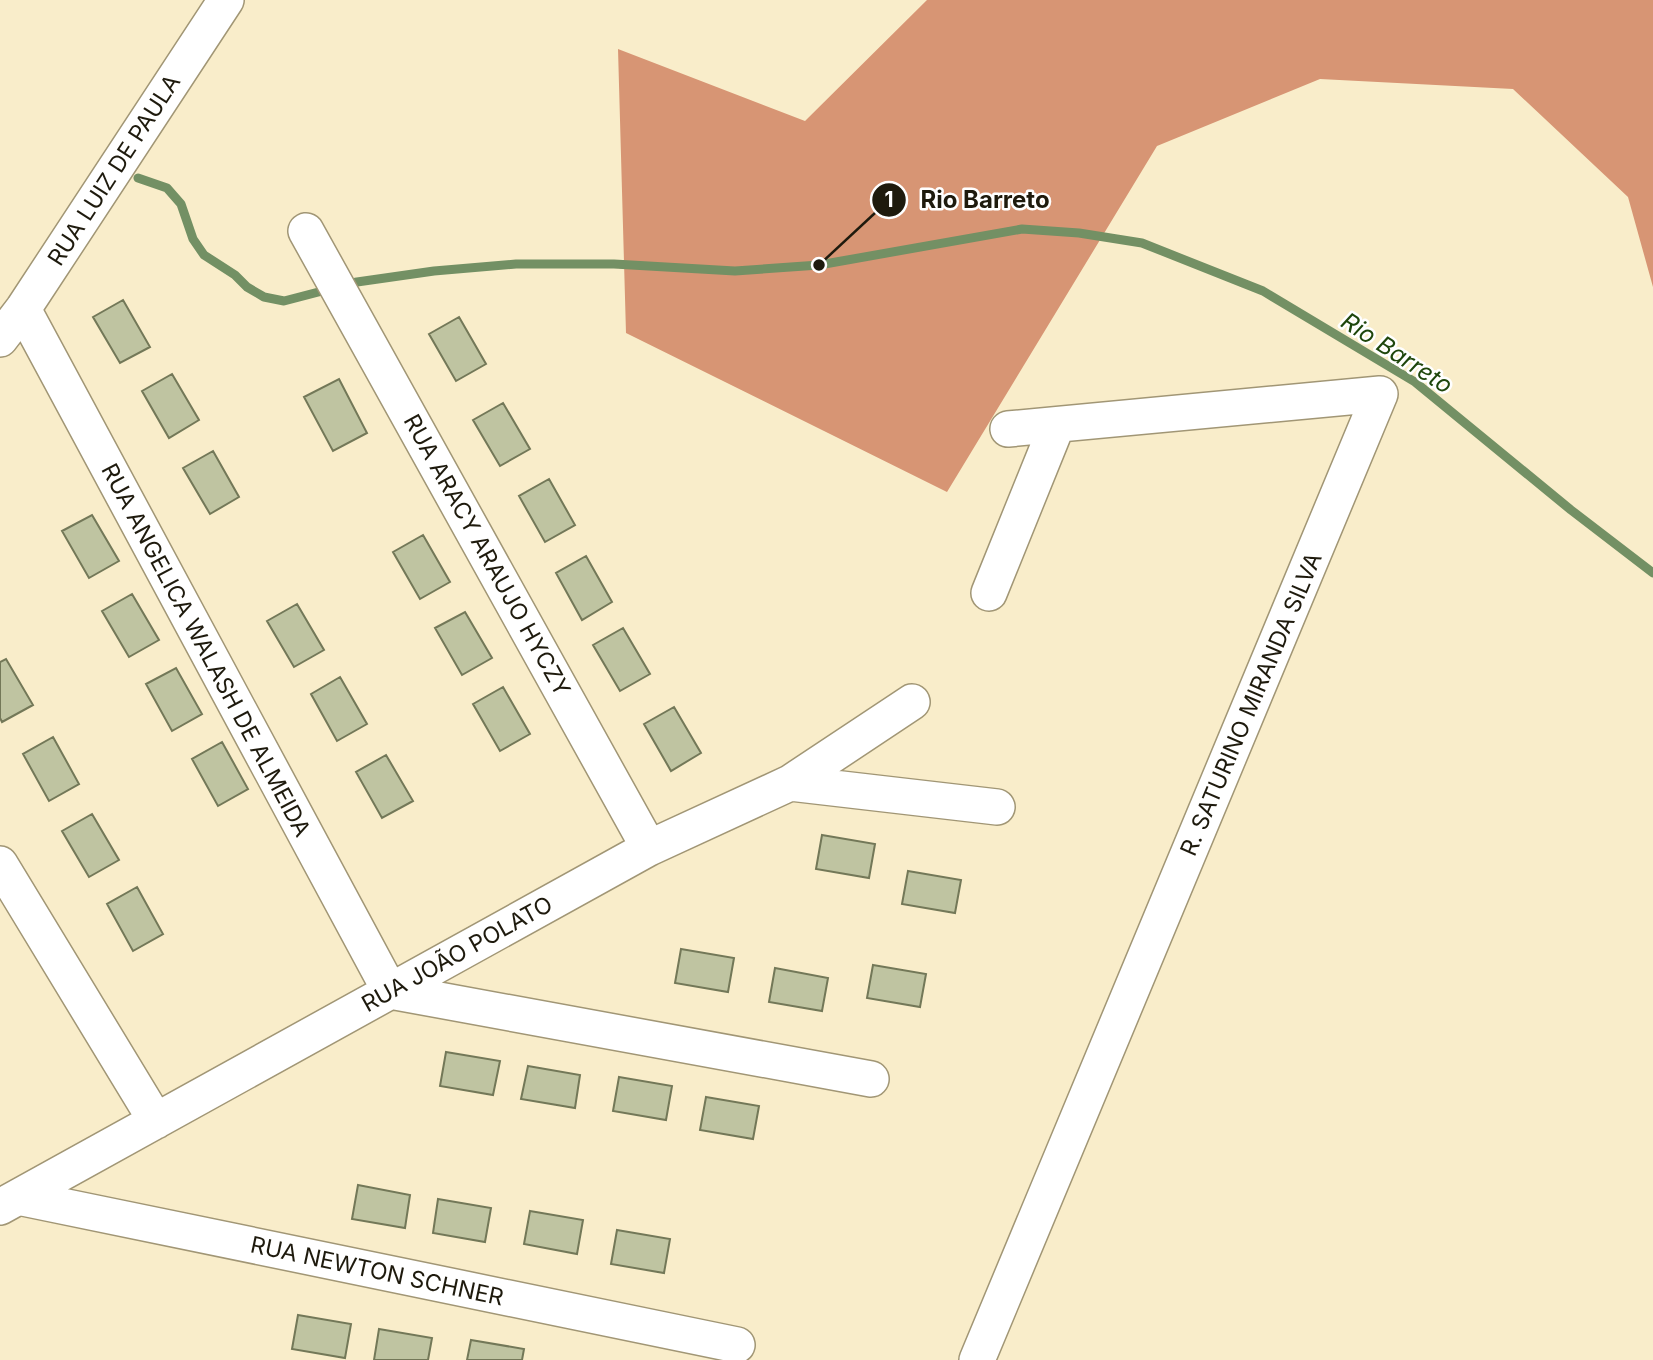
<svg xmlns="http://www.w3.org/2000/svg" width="1653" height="1360" viewBox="0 0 1653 1360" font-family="Inter,sans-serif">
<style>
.forest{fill:#d79574}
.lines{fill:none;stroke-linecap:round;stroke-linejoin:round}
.stream{stroke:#739064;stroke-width:9}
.building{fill:#bfc4a1;stroke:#737858;stroke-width:2}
.minor-casing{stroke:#a19675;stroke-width:38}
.minor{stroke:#fff;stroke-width:35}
.labels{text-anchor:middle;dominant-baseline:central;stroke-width:5;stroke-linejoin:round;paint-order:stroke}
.street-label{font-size:23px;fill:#1e1a0d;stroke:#fff}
.water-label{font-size:24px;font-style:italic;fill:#1e460b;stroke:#fff}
.leader{fill:none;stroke:#1e1a0d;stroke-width:2.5}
.callout-dot{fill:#1e1a0d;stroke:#fff;stroke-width:2.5}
.mark-label{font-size:21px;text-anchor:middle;font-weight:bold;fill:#fff}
.callout-label{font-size:24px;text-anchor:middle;font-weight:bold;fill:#1e1a0d;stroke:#fff;stroke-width:5;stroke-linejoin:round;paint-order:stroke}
</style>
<rect width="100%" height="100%" fill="#f9edca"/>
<path class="forest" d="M 927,0 L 1653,0 L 1653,287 L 1628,197 L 1513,89 L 1320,79 L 1157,146 L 947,492 L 626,333 L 618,49 L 805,121 Z"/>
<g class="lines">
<path class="stream" d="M 138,178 L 167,188 L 181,204 L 193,239 L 204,255 L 235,275 L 247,287 L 264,297 L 284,301 L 330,289
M 344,285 L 357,282 L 434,271 L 516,264 L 614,264 L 735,271 L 819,265 L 1022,229 L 1079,233 L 1142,243 L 1263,291 L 1415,382 L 1571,510 L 1653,573"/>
</g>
<path class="building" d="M 123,300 L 150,347 L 120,363 L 93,317 Z
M 459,317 L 486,364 L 456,381 L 429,334 Z
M 172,374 L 199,420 L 169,438 L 142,391 Z
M 339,379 L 367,433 L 333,451 L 304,397 Z
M 503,403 L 530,449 L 500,466 L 473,420 Z
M 213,451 L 239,497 L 210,514 L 183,468 Z
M 549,479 L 575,525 L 545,542 L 519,496 Z
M 92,515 L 119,561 L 89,578 L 62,531 Z
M 423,535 L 450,582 L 420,599 L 393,552 Z
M 586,556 L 612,602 L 582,620 L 556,573 Z
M 132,594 L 159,640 L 129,657 L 102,611 Z
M 297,604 L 324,650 L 294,667 L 267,621 Z
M 465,612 L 492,658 L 462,675 L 435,628 Z
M 623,628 L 650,674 L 620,691 L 593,645 Z
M 6,659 L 33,705 L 2,722 L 0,718 L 0,662 Z
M 176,668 L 202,714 L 172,731 L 146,684 Z
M 340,677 L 367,724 L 337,741 L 311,694 Z
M 503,687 L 530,734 L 500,751 L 473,704 Z
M 674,707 L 701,753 L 671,771 L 644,724 Z
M 53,737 L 79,784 L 49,801 L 23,754 Z
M 222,742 L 248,789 L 218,806 L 192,759 Z
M 386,755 L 413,801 L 382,818 L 356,772 Z
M 92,814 L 119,860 L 89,877 L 62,831 Z
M 822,835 L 875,844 L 869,878 L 816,869 Z
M 908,871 L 961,880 L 955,913 L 902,904 Z
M 137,887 L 163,934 L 133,951 L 107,904 Z
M 681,949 L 734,958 L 728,992 L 675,983 Z
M 873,965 L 926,974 L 920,1007 L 867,998 Z
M 775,968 L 828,978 L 822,1011 L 769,1002 Z
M 446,1052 L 500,1061 L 493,1095 L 440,1086 Z
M 528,1066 L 580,1075 L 575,1108 L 521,1099 Z
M 619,1077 L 672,1086 L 666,1120 L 613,1111 Z
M 706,1097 L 759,1106 L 753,1139 L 700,1130 Z
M 358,1185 L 410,1195 L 405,1228 L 352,1219 Z
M 438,1199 L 491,1208 L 485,1242 L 433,1233 Z
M 530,1211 L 583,1220 L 577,1254 L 524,1244 Z
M 617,1230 L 670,1239 L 664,1273 L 611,1264 Z
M 298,1315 L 351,1324 L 345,1358 L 292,1349 Z
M 379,1329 L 432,1338 L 428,1360 L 374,1360 Z
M 471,1340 L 524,1349 L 522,1360 L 467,1360 Z"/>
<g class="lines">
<defs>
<path id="minor" d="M 306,231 L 649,848
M 23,309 L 390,991 L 871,1079
M 0,339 L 23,309 L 226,0
M 989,593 L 1057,425
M 790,783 L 997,807
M 0,864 L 156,1121
M 18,1197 L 737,1345
M 0,1207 L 649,848 L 790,783 L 912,702
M 977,1360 L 1380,394 L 1008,429"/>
</defs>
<use href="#minor" class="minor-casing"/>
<use href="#minor" class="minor"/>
</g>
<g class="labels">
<g class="street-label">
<text transform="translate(114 170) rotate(-57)">RUA LUIZ DE PAULA</text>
<text transform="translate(487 555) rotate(61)">RUA ARACY ARAUJO HYCZY</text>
<text transform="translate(206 650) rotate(62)">RUA ANGELICA WALASH DE ALMEIDA</text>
<text transform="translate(1251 704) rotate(-67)">R. SATURINO MIRANDA SILVA</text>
<text transform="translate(457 954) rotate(-29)">RUA JOÃO POLATO</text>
<text transform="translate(377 1271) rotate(12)">RUA NEWTON SCHNER</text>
</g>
<g class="water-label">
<text transform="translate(1397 353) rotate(33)">Rio Barreto</text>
</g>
</g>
<path class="leader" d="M819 265L889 200"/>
<g class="callout-dot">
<circle cx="819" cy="265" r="7"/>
<circle cx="889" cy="200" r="18"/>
</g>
<g class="mark-label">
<text x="889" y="207">1</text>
</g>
<g class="callout-label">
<text x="985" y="208">Rio Barreto</text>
</g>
</svg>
